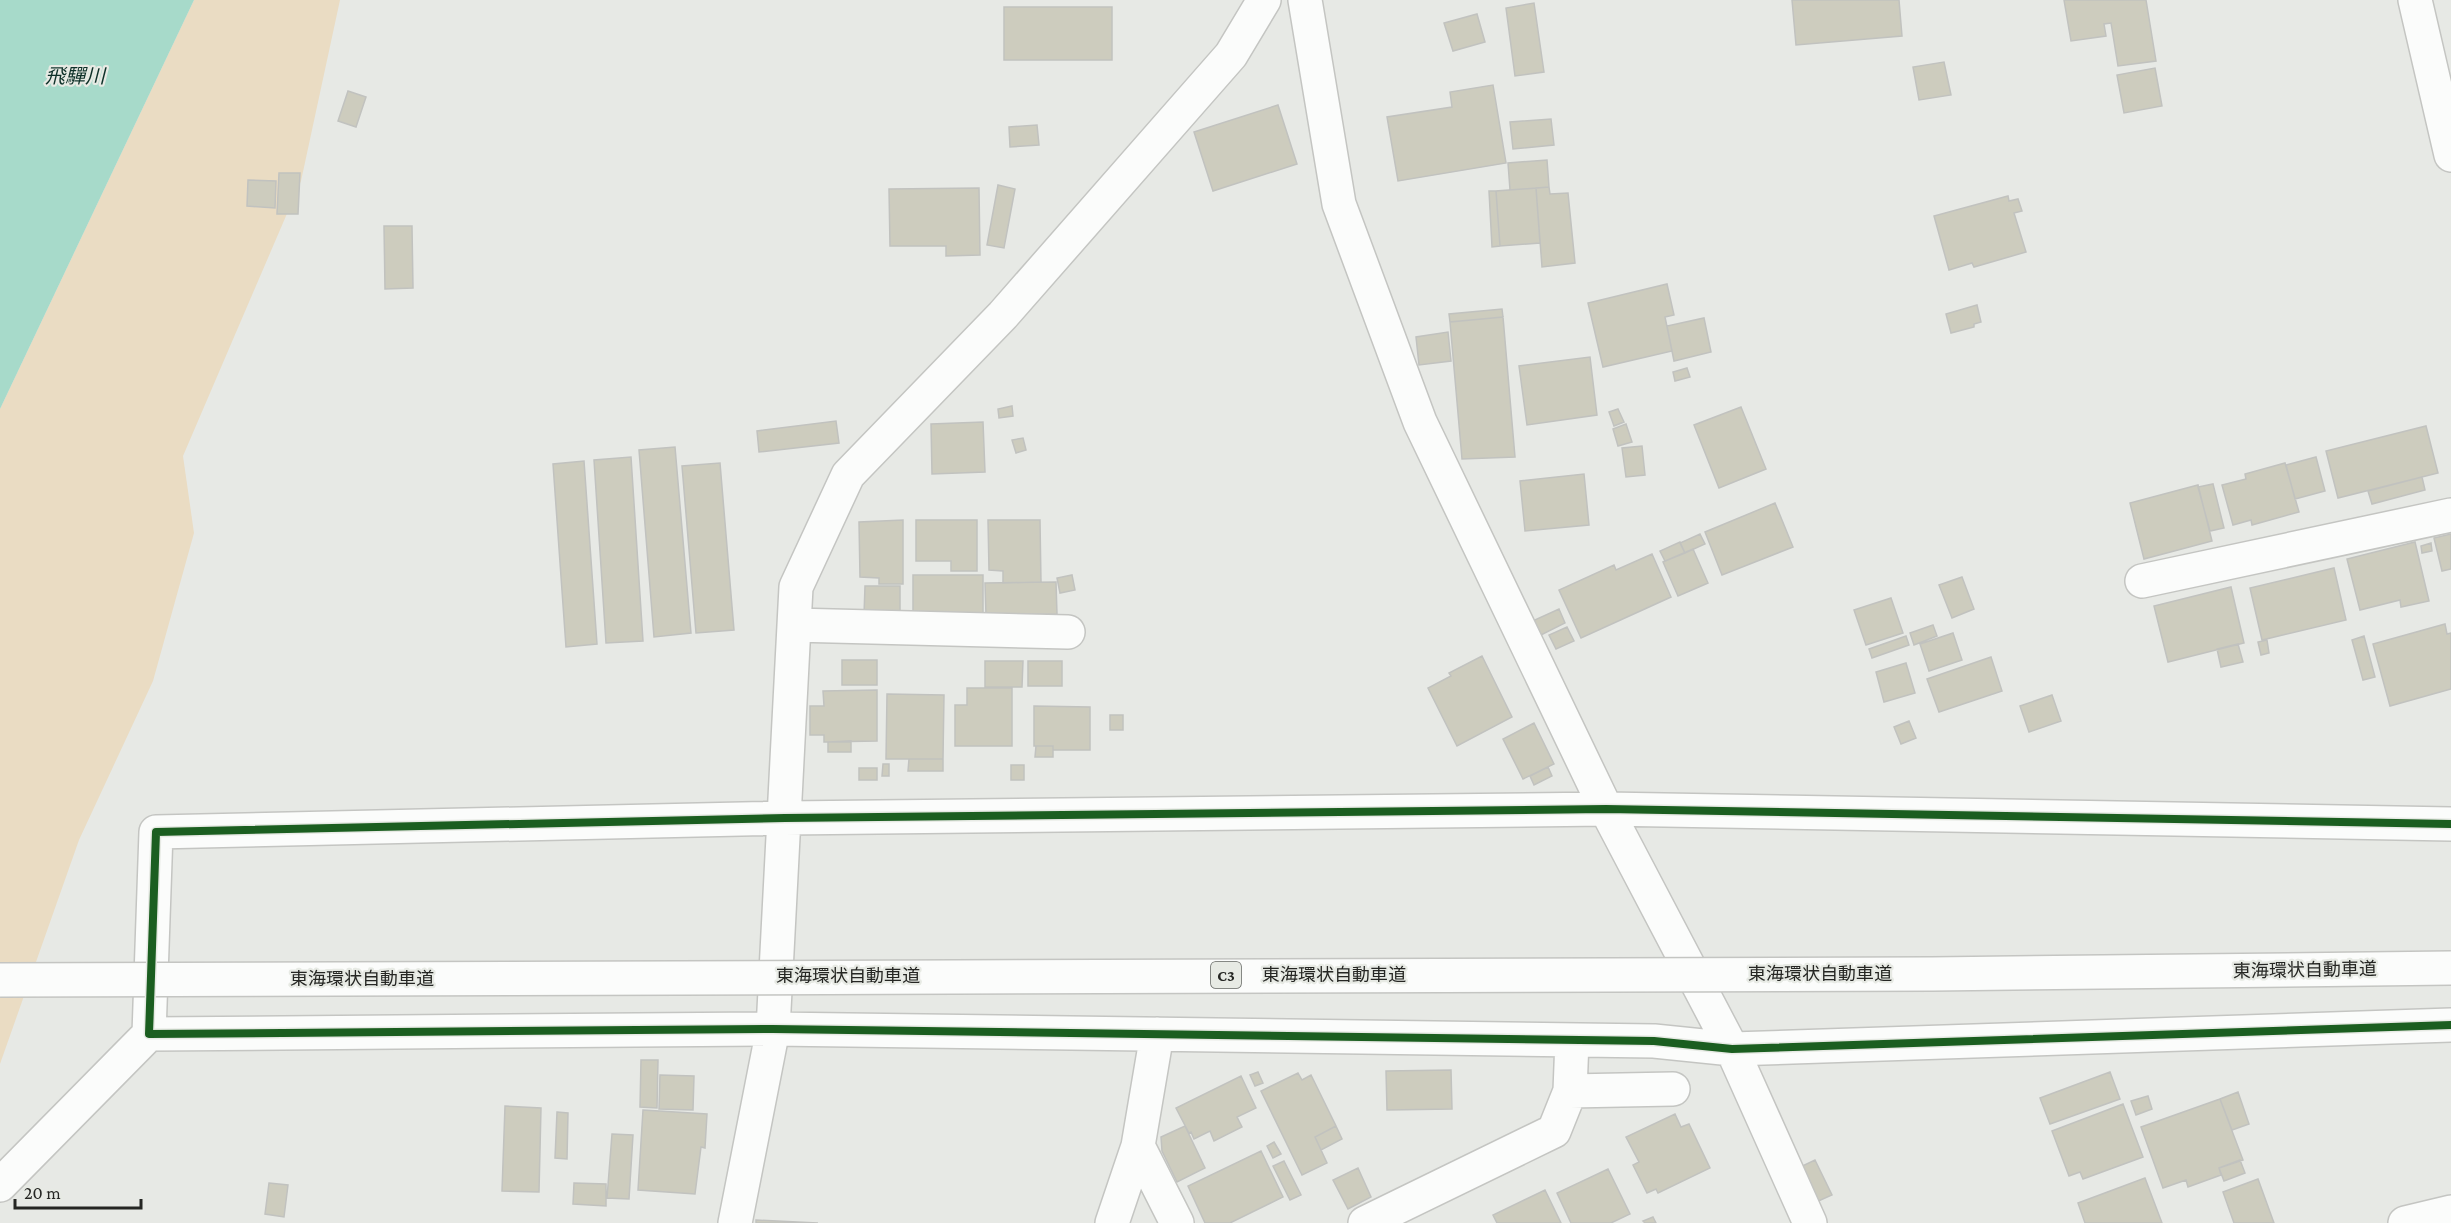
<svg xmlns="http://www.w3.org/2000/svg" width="2451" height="1223" viewBox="0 0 2451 1223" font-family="'Crimson Pro','Noto Sans JP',serif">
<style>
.green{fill:#eadcc3}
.water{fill:#a7daca}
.building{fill:#cdccbe;stroke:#c1c2bf;stroke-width:1.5}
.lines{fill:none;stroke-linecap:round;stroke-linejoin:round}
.minor-casing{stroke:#c4c5c2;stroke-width:36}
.minor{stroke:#fbfcfb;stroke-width:33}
.motorway-bridge-casing{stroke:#c4c5c2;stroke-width:36;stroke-linecap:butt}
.motorway-bridge{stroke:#fbfcfb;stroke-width:33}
.cycleway-casing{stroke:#e7eae4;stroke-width:11}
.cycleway{stroke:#1b5e20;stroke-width:8}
.labels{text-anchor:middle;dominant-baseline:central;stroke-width:4.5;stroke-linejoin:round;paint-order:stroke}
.shield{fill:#e7eae4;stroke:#5f615d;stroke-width:1.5}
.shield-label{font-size:16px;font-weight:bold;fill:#252623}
.street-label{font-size:18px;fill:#252623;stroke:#e7eae4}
.water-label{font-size:20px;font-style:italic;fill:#0e3129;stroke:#e7eae4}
</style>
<rect width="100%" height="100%" fill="#e7e9e5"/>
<path class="green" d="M 194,0 L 340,0 L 301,181 L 183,456 L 194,533 L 153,681 L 79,840 L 0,1064 L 0,409 Z"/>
<path class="water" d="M 0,0 L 194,0 L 0,409 Z"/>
<path class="building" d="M 1792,0 L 1899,0 L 1902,36 L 1796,45 Z
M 2064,0 L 2146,0 L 2156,61 L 2118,66 L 2111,23 L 2104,24 L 2106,36 L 2071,41 Z
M 1534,3 L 1544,72 L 1515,76 L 1506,8 Z
M 1004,7 L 1112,7 L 1112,60 L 1004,60 Z
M 1477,14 L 1485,42 L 1453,51 L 1444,23 Z
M 1944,62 L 1951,95 L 1919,100 L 1913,67 Z
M 2155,68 L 2162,106 L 2124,113 L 2117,75 Z
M 1493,85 L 1506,163 L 1398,181 L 1387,117 L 1452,107 L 1450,92 Z
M 348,91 L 366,97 L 356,127 L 338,121 Z
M 1278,105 L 1297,164 L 1213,191 L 1194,132 Z
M 1551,119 L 1554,145 L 1513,149 L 1510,122 Z
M 1037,125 L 1039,145 L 1010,147 L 1009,127 Z
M 1547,160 L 1549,187 L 1510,190 L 1508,163 Z
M 279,173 L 300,173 L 298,214 L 277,214 Z
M 248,180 L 276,181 L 275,208 L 247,206 Z
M 998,185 L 1015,189 L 1004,248 L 987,245 Z
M 1549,187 L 1550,194 L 1568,193 L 1575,263 L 1542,267 L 1536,188 Z
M 979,188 L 980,255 L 946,256 L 946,246 L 890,246 L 889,189 Z
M 1536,188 L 1540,243 L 1500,246 L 1496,191 Z
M 1489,191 L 1496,191 L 1500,246 L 1492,247 Z
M 2008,196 L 2009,201 L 2018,199 L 2022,211 L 2014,213 L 2026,252 L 1974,267 L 1972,263 L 1949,270 L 1934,216 Z
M 384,226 L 412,226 L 413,288 L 385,289 Z
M 1667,284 L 1674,315 L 1665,317 L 1672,351 L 1603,367 L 1588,303 Z
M 1977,305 L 1981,322 L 1974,324 L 1974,327 L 1951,333 L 1946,314 Z
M 1502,309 L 1503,317 L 1450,322 L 1449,314 Z
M 1503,317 L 1515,457 L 1462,459 L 1450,322 Z
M 1704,318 L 1711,352 L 1674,361 L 1667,326 Z
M 1448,332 L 1451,361 L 1419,365 L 1416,337 Z
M 1590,357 L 1597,415 L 1527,425 L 1519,366 Z
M 1687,368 L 1690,377 L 1675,381 L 1673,372 Z
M 1012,406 L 1013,416 L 999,418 L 998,409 Z
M 1741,407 L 1766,469 L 1719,488 L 1694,425 Z
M 1618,409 L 1624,422 L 1614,426 L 1609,412 Z
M 836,421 L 839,443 L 759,452 L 757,431 Z
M 983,422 L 985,472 L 932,474 L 931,424 Z
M 1626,424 L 1632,442 L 1618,446 L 1613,429 Z
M 2426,426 L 2438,473 L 2338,498 L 2326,451 Z
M 1023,438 L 1026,450 L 1016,453 L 1012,440 Z
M 1642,446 L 1645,475 L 1626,477 L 1622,448 Z
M 675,447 L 691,633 L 654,637 L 639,450 Z
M 631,457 L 643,641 L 606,643 L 594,460 Z
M 2316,457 L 2325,491 L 2295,499 L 2286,465 Z
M 584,461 L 597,644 L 566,647 L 553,464 Z
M 720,463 L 734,630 L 696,633 L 682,466 Z
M 2285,463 L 2299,512 L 2252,525 L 2251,520 L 2233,525 L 2222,485 L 2246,479 L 2245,474 Z
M 1584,474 L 1589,525 L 1525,531 L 1520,481 Z
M 2422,477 L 2425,490 L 2372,504 L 2368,491 Z
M 2213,484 L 2224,528 L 2210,531 L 2198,487 Z
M 2198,485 L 2212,541 L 2144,559 L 2130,503 Z
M 1775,503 L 1793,547 L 1722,575 L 1705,532 Z
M 903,520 L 903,584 L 879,584 L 879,578 L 860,577 L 859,522 Z
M 916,520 L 977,520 L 977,571 L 951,571 L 951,561 L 916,561 Z
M 988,520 L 1040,520 L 1041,582 L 1003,583 L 1003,571 L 989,570 Z
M 1700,534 L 1705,544 L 1685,553 L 1680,543 Z
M 2451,534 L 2451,569 L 2442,571 L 2434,538 Z
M 1680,542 L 1685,553 L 1665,561 L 1660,551 Z
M 2415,542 L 2429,601 L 2401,607 L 2400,600 L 2360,610 L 2347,559 Z
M 2431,543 L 2432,551 L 2422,553 L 2421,546 Z
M 1693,549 L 1708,583 L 1678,596 L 1663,562 Z
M 1652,554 L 1671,597 L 1581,638 L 1559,590 L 1614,565 L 1616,570 Z
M 2334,568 L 2346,620 L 2262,640 L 2250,588 Z
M 913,575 L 983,575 L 983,614 L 913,615 Z
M 1072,575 L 1075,590 L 1060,593 L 1057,578 Z
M 1962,577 L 1974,609 L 1952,618 L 1939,585 Z
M 1056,582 L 1057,614 L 986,615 L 985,583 Z
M 865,586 L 900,586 L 900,615 L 864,615 Z
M 2231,587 L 2244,643 L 2168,662 L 2154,606 Z
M 1891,598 L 1903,633 L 1866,645 L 1854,610 Z
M 1559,609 L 1565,623 L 1535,638 L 1528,623 Z
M 2445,624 L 2447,634 L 2451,633 L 2451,689 L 2390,706 L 2373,644 Z
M 1933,625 L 1937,636 L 1914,645 L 1910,633 Z
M 1567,627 L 1574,641 L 1556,649 L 1549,635 Z
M 1953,633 L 1962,660 L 1929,671 L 1920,644 Z
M 1906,636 L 1909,645 L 1872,658 L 1869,649 Z
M 2364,636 L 2375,677 L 2363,680 L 2352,640 Z
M 2267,640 L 2269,653 L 2261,655 L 2258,642 Z
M 2238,644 L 2243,662 L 2221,667 L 2217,649 Z
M 1482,656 L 1512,717 L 1457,746 L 1428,688 L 1451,676 L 1449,673 Z
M 1991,657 L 2002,691 L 1939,712 L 1927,679 Z
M 842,660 L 877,660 L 877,685 L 842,685 Z
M 985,661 L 1023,661 L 1022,687 L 985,687 Z
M 1028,661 L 1062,661 L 1062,686 L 1028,686 Z
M 1906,663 L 1915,693 L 1884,702 L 1876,672 Z
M 967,688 L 1012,688 L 1012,746 L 955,746 L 955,705 L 967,705 Z
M 877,690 L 877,741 L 824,742 L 824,735 L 810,735 L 810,706 L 824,706 L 823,691 Z
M 887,694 L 944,695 L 943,759 L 886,759 Z
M 2052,695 L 2061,721 L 2029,732 L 2020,706 Z
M 1034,706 L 1090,707 L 1090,750 L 1053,750 L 1053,746 L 1034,746 Z
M 1110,715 L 1123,715 L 1123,730 L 1110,730 Z
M 1909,721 L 1916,738 L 1901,744 L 1894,727 Z
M 1534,723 L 1554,764 L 1523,779 L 1503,739 Z
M 851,741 L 851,752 L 828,752 L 828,742 Z
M 1036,746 L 1053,746 L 1053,757 L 1035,757 Z
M 909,759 L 943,759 L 943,771 L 908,771 Z
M 883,764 L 889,764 L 889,776 L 882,776 Z
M 1011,765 L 1024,765 L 1024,780 L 1011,780 Z
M 1548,767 L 1552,776 L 1534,785 L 1530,776 Z
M 859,768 L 877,768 L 877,780 L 859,780 Z
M 641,1060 L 658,1060 L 657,1108 L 640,1107 Z
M 1451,1070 L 1452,1109 L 1387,1110 L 1386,1071 Z
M 1258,1072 L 1263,1083 L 1255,1086 L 1250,1075 Z
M 2110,1072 L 2120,1099 L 2050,1124 L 2040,1098 Z
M 1298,1073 L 1302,1080 L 1311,1075 L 1336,1126 L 1315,1137 L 1327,1163 L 1302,1175 L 1261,1091 Z
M 660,1075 L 694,1076 L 693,1110 L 659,1109 Z
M 1241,1076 L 1256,1108 L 1237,1117 L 1242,1127 L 1214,1141 L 1210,1131 L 1194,1139 L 1191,1132 L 1189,1133 L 1176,1108 Z
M 2238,1092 L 2249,1124 L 2232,1130 L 2220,1099 Z
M 2148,1096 L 2152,1109 L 2136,1115 L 2131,1101 Z
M 2220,1099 L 2243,1160 L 2219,1168 L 2221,1175 L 2188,1187 L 2186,1180 L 2163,1188 L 2141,1127 Z
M 2123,1104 L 2143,1157 L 2083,1179 L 2080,1172 L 2069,1176 L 2052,1131 Z
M 505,1106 L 541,1108 L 539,1192 L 502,1191 Z
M 643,1110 L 707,1114 L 705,1148 L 701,1147 L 695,1194 L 638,1190 Z
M 557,1112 L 568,1113 L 567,1159 L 555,1158 Z
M 1675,1114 L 1681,1127 L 1689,1124 L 1710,1168 L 1658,1193 L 1656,1189 L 1647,1193 L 1633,1165 L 1639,1162 L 1626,1137 Z
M 1185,1126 L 1205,1168 L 1177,1182 L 1162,1151 L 1161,1137 Z
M 1336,1126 L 1342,1139 L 1321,1150 L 1315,1137 Z
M 612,1134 L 633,1135 L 629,1199 L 607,1198 Z
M 1274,1142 L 1281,1154 L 1273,1158 L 1267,1146 Z
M 1261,1151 L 1283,1197 L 1230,1223 L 1205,1223 L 1188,1186 Z
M 1815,1160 L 1832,1195 L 1814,1203 L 1798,1168 Z
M 2240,1160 L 2245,1173 L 2224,1181 L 2219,1168 Z
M 1284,1161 L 1301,1195 L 1290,1200 L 1273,1166 Z
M 1358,1168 L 1371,1197 L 1348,1209 L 1333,1180 Z
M 1608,1169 L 1630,1214 L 1611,1223 L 1571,1223 L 1557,1193 Z
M 2145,1178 L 2162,1223 L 2085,1223 L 2078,1203 Z
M 2258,1179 L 2274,1223 L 2234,1223 L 2223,1192 Z
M 269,1183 L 288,1185 L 284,1217 L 265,1214 Z
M 574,1183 L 606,1184 L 606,1206 L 573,1204 Z
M 1545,1190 L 1561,1223 L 1497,1223 L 1493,1215 Z
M 1653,1217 L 1656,1223 L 1645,1223 L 1643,1221 Z
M 756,1220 L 818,1223 L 756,1223 Z"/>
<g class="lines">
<defs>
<path id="minor" d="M 1305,0 L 1339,204 L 1420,422 L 1606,809 L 1732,1049 L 1810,1223
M 2415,0 L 2451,155
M 2142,581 L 2451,515
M 794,625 L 1068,632
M 2451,824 L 1606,809 L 785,818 L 156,832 L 149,1034 L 773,1029 L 1654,1041 L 1732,1049 L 2451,1025
M 1157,1034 L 1138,1146 L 1177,1223
M 1570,1091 L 1673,1089
M 0,1185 L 149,1034
M 735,1223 L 773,1029 L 796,587 L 848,475 L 1003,315 L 1231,55 L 1264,0
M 1112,1223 L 1138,1146
M 1365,1223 L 1554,1131 L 1570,1091 L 1572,1040
M 2405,1223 L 2451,1212"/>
</defs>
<use href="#minor" class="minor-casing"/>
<use href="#minor" class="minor"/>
<defs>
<path id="motorway-bridge" d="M 0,980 L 1932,974 L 2451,968"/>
</defs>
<use href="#motorway-bridge" class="motorway-bridge-casing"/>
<use href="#motorway-bridge" class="motorway-bridge"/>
<defs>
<path id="cycleway" d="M 2451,824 L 1606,809 L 785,818 L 156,832 L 149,1034 L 773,1029 L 1654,1041 L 1732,1049 L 2451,1025"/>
</defs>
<use href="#cycleway" class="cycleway-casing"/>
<use href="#cycleway" class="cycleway"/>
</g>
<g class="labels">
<rect class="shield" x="1211" y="962" width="30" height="26" rx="4.5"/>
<g class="shield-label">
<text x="1226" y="975">C3</text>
</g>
<g class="street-label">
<text transform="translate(2305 970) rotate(-1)">東海環状自動車道</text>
<text x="1820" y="974">東海環状自動車道</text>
<text x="1334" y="975">東海環状自動車道</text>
<text x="848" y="976">東海環状自動車道</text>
<text x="362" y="979">東海環状自動車道</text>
</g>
<g class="water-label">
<text x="75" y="76">飛驒川</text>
</g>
</g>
<path d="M15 1199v9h126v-9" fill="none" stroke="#252623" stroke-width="3"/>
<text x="24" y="1199" font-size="18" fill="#252623" stroke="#e7eae4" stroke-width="4.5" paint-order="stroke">20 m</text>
</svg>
